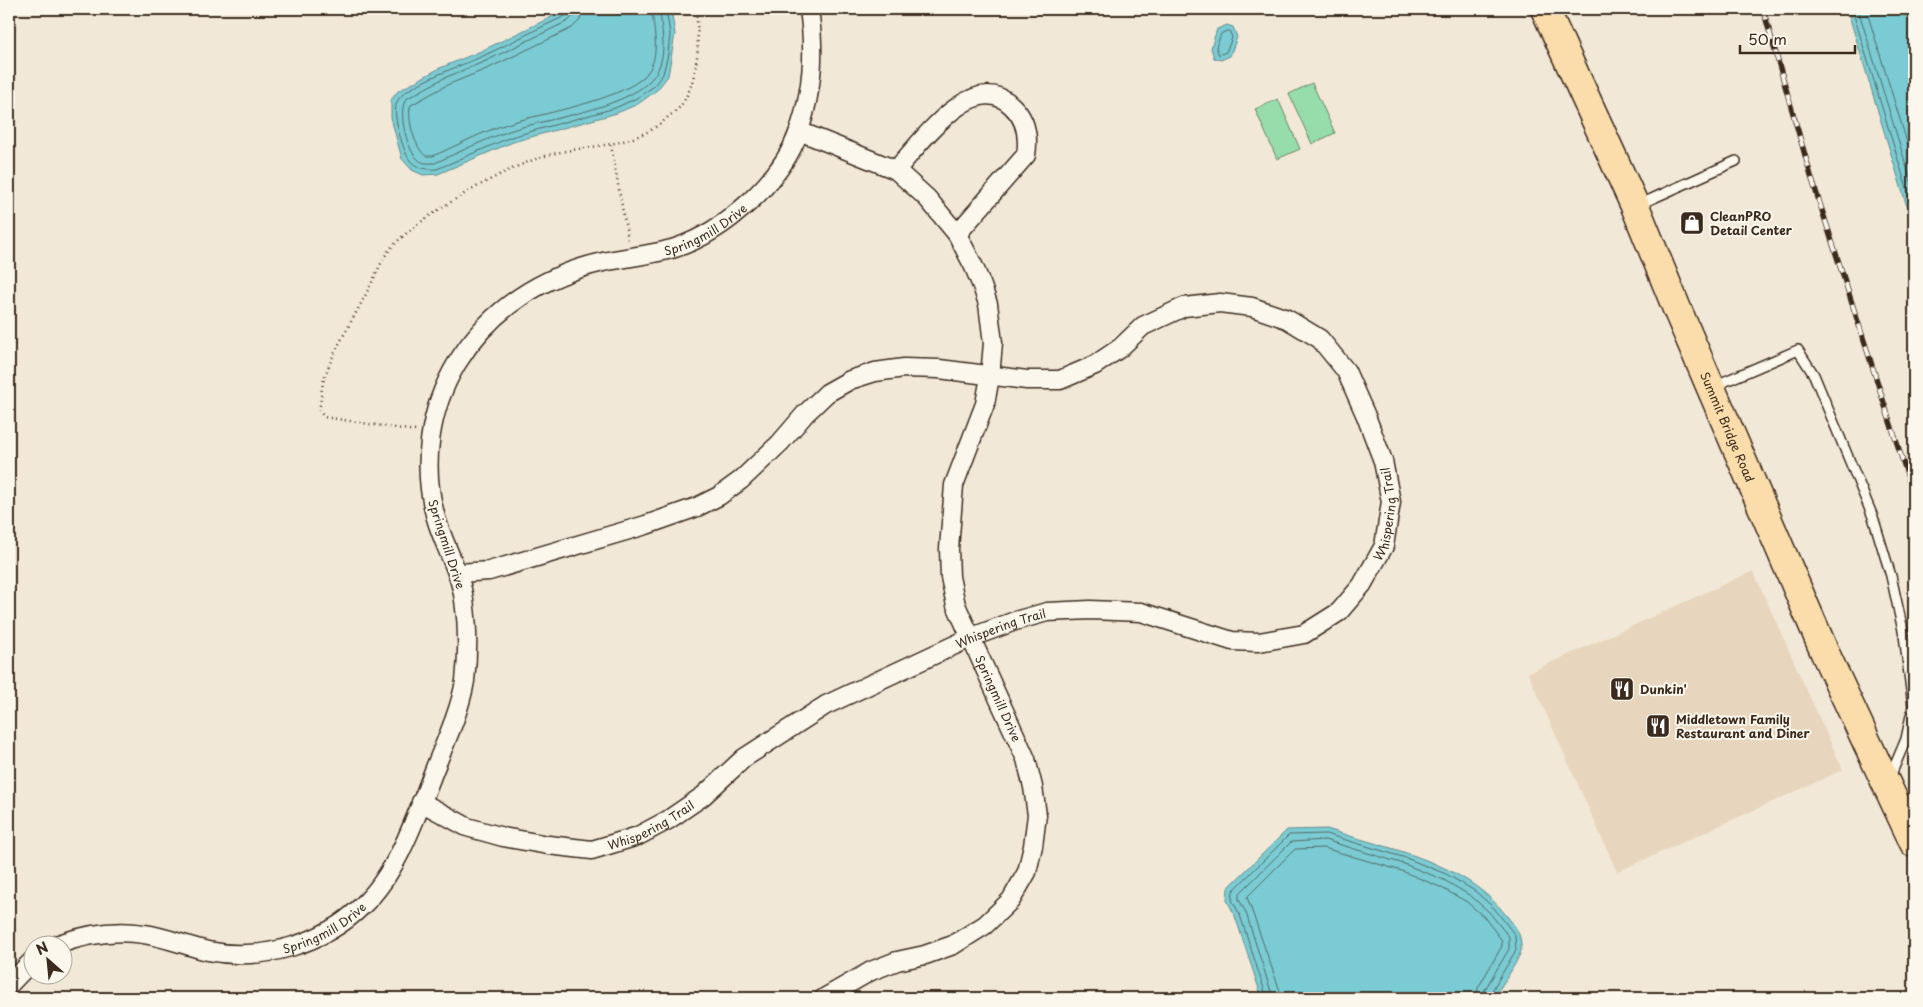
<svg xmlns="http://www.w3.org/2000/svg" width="1923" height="1007" viewBox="0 0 1923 1007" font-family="'Playpen Sans',sans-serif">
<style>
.built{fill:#e7d6bd}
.green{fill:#96ddab;stroke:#688464}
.water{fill:#7acbd3;stroke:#618b8b}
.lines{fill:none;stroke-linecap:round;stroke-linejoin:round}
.shore{stroke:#546a66;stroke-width:1}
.service-casing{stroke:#3b2a1e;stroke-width:12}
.minor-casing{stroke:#3b2a1e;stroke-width:21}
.primary-casing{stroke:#3b2a1e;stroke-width:31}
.path{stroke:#3b2a1e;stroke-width:2.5;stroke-dasharray:1 4;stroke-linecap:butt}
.service{stroke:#fbf7ec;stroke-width:9}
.minor{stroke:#fbf7ec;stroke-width:18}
.primary{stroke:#faddab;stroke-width:28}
.rail-casing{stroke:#3b2a1e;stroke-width:5.5}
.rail{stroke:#fbf7ec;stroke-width:4;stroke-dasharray:11;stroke-linecap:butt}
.labels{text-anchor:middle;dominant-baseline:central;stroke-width:4;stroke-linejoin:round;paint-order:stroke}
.poi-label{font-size:12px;font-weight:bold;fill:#3b2a1e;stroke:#fbf7ec;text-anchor:start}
.street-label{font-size:12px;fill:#3b2a1e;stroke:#fbf7ec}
</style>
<rect width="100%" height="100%" fill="#f2e8d7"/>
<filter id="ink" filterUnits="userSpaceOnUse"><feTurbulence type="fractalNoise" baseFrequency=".02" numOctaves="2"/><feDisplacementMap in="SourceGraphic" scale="10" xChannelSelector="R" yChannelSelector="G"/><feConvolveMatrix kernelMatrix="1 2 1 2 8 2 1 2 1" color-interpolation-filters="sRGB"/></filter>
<g filter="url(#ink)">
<path class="built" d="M 1753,571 L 1843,770 L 1617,872 L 1528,673 Z"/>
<path class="green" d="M 1312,83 L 1335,133 L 1312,144 L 1289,94 Z
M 1278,99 L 1300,149 L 1277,159 L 1255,109 Z"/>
<path class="water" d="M 568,9 L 671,9 L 675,34 L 668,76 L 657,90 L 638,104 L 617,113 L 513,142 L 438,174 L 423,175 L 412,170 L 402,159 L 391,118 L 391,100 L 398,91 L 440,68 L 481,51 Z
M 1847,9 L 1914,9 L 1914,230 Z
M 1227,25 L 1233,27 L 1237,37 L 1230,56 L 1221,60 L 1214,58 L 1211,48 L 1217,29 Z
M 1327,829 C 1389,849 1464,861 1506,915 C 1515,926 1522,934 1521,949 C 1521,958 1499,990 1493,998 L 1262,998 L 1235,916 L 1227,900 L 1228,888 L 1287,830 Z"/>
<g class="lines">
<path class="shore" d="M 569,9 L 565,16 C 538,28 511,43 483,56 C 466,64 403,85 397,102 C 392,114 401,142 406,153 C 411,167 423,170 437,169 L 511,137 L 615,108 L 635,99 L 653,87 L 663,74 L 668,54 L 670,34 L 666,9
M 575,9 L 573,16 L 568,21 L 486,61 L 444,78 L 406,99 C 397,111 407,153 420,161 C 424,164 430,163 435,163 C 459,152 484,140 509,131 C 547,118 635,108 656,73 C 668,54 661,29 660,9
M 583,9 L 580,20 L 572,28 L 489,68 L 447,85 L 411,105 C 406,116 415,149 426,156 L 433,156 C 458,145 482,132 507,124 C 540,113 634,99 650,69 C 660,50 653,28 652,9
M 1852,9 L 1914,212
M 1858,9 L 1914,191
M 1866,9 L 1914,165
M 1227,31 L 1230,32 L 1232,38 L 1226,52 L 1219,55 L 1216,47 L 1221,34 Z
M 1267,998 L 1240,915 L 1232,900 L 1233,891 L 1289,835 L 1326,834 L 1406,858 L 1446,874 L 1475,891 L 1494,908 L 1515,935 L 1516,950 L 1490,994 L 1489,998
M 1273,998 L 1246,913 L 1239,899 L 1239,894 L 1291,842 L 1325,840 L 1404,864 L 1444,880 L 1471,896 L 1489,912 L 1509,937 L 1509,949 L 1484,991 L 1483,998
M 1280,998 L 1280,991 L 1247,897 L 1295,849 L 1324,848 L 1402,871 L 1440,887 L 1467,902 L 1484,917 L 1501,939 L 1502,946 L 1478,988 L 1476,998"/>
<defs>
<path id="service" d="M 1638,205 L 1736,161
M 1714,386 L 1798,350 L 1814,375 L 1873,517 L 1891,576 L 1904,635 L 1913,706 L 1906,739 L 1890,777"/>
<g id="minor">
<path id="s1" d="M 799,131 L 896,170 L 927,198 L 957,234 L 974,267 L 982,286 L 988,304 L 993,343 L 990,377 L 985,404 L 954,485 L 949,549 L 950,577 L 956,605 L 1026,759 L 1033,787 L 1037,815 L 1033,846 L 1027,872 L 1011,900 L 985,925 L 953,945 L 925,955 L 897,961 L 871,971 L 824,998"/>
<path d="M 896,170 C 919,145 973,67 1012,106 C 1026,119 1029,136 1026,155 L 957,234"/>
<path id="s2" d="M 421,802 L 467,827 L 503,837 L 548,845 L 592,850 L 638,836 L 668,820 L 703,796 L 744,758 L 826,705 L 972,637 L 1015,621 L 1047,612 L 1090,610 L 1141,612 L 1232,641 L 1259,642 L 1304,634 L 1339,612 L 1362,585 L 1384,546 L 1391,502 L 1383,461 L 1366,416 L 1346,371 L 1320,339 L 1287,319 L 1252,307 L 1220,303 L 1184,307 L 1143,326 L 1120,348 L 1095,365 L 1060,380 L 1027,380 L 939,369 L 904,368 L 875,372 L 850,380 L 827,393 L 805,414 L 780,443 L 741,480 L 719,496 L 697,507 L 646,525 L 489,571 L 458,573"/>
<path id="s3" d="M 59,944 C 87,934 114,929 144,934 C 166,937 186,946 208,951 C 262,962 324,944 363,905 C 400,870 418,810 437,763 C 448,736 460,710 465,681 C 468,655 468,626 464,600 C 460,571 444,546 436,518 C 421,466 429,409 457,363 C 490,309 542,276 603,262 C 626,257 652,255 675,248 C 724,232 782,181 799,131 C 813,89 815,52 809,9"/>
<path d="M 9,985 L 32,961"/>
</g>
<g id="primary">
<path id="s4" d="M 1545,9 L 1635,206 L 1677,309 L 1825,653 L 1914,843"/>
</g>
</defs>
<use href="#service" class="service-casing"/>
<use href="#minor" class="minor-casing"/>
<use href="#primary" class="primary-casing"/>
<path class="path" d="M 611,145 L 628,240
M 415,431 L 324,417 L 319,410 C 321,401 321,392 323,383 C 330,355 356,315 369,288 C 376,276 381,259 391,248 C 419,216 510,164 552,154 C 592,144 636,148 668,117 C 673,113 679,109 682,104 C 700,76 699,41 696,9"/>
<use href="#service" class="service"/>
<use href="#minor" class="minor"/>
<use href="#primary" class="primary"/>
<defs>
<path id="rail" d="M 1763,9 L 1811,176 L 1914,496"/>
</defs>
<use href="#rail" class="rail-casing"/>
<use href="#rail" class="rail"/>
</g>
</g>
<defs>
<symbol id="shop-square" viewBox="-11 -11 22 22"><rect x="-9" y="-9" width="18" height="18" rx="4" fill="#3b2a1e" stroke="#fbf7ec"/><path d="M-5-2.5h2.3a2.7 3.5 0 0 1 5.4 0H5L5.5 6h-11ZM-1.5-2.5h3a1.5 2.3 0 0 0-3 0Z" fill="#fff"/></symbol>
<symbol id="restaurant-square" viewBox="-11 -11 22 22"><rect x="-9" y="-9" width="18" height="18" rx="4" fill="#3b2a1e" stroke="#fbf7ec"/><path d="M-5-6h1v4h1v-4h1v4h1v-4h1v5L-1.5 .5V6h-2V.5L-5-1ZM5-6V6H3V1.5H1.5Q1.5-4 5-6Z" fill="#fff"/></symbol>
</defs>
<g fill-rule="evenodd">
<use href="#shop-square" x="1678" y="209" width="28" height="28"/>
<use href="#restaurant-square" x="1608" y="675" width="28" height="28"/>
<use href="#restaurant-square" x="1644" y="712" width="28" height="28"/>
</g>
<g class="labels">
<g class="poi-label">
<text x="1710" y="216">CleanPRO<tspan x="1710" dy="14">Detail Center</tspan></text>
<text x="1640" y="689">Dunkin'</text>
<text x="1676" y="719">Middletown Family<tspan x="1676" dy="14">Restaurant and Diner</tspan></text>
</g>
<g class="street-label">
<text stroke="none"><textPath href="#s3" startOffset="1189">Springmill Drive</textPath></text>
<text stroke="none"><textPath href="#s4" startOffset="456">Summit Bridge Road</textPath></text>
<text stroke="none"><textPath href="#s2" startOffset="1114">Whispering Trail</textPath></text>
<text transform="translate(447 544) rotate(72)">Springmill Drive</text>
<text stroke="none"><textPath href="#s2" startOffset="649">Whispering Trail</textPath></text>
<text stroke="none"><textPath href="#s1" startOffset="681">Springmill Drive</textPath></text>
<text stroke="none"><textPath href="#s2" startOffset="244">Whispering Trail</textPath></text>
<text stroke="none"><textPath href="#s3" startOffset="275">Springmill Drive</textPath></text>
</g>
</g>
<rect width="1923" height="1007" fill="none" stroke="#fbf7ec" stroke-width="30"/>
<rect x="15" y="15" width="1893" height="977" fill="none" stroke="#3b2a1e" stroke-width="2" filter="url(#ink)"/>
<g transform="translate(48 960) rotate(333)"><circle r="24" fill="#fbf7ec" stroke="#aea59a"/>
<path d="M0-4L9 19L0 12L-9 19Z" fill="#3b2a1e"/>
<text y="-8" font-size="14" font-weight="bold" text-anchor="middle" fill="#3b2a1e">N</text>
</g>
<path d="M1740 45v8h115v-8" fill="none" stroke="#3b2a1e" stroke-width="2.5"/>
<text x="1748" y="45" font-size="15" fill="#3b2a1e" stroke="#fbf7ec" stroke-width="4" paint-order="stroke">50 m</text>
</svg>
